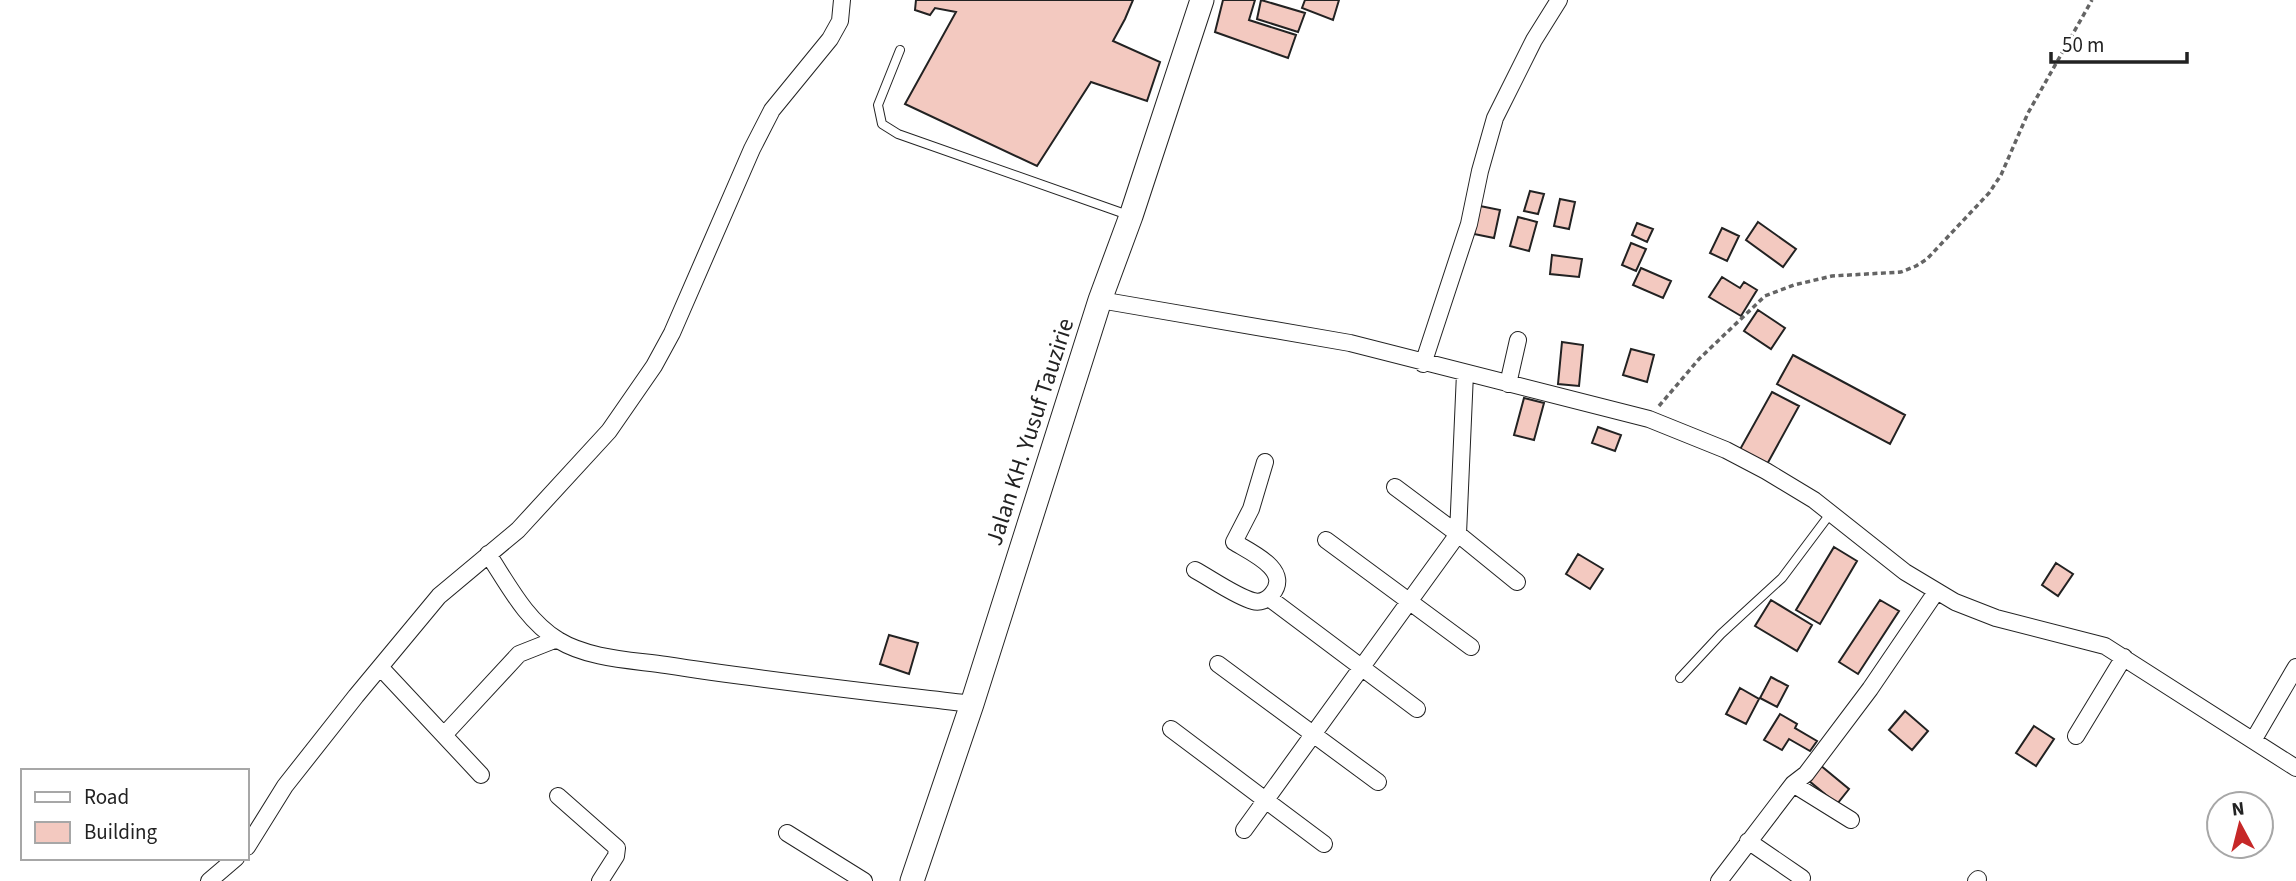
<svg xmlns="http://www.w3.org/2000/svg" width="2296" height="881" viewBox="0 0 2296 881" font-family="'Source Sans 3',sans-serif">
<style>
.building{fill:#f3c9c0;stroke:#222;stroke-width:2}
.lines{fill:none;stroke-linecap:round;stroke-linejoin:round}
.service-casing{stroke:#222;stroke-width:10}
.minor-casing{stroke:#222;stroke-width:18}
.secondary-casing{stroke:#222;stroke-width:25}
.path{stroke:#646464;stroke-width:3.5;stroke-dasharray:5 3.5;stroke-linecap:butt}
.service{stroke:#fff;stroke-width:8}
.minor{stroke:#fff;stroke-width:16}
.secondary{stroke:#fff;stroke-width:23}
.labels{text-anchor:middle;dominant-baseline:central;stroke-width:5;stroke-linejoin:round;paint-order:stroke}
.street-label{font-size:24px;fill:#222;stroke:#fff}
</style>
<rect width="100%" height="100%" fill="#fff"/>
<path class="building" d="M 916,0 L 1133,0 L 1125,19 L 1113,41 L 1160,62 L 1147,101 L 1091,82 L 1037,166 L 905,104 L 956,12 L 935,8 L 930,15 L 915,10 Z
M 1223,0 L 1255,0 L 1249,20 L 1296,35 L 1288,58 L 1215,32 Z
M 1261,0 L 1305,13 L 1298,32 L 1257,19 Z
M 1305,0 L 1339,0 L 1333,20 L 1302,8 Z
M 1530,191 L 1544,194 L 1538,214 L 1524,211 Z
M 1560,199 L 1575,202 L 1569,229 L 1554,226 Z
M 1480,206 L 1500,210 L 1494,238 L 1474,234 Z
M 1518,217 L 1537,222 L 1529,251 L 1510,246 Z
M 1758,222 L 1796,249 L 1783,267 L 1746,240 Z
M 1637,223 L 1653,229 L 1647,242 L 1632,235 Z
M 1722,228 L 1739,236 L 1727,261 L 1710,253 Z
M 1631,243 L 1646,249 L 1636,271 L 1622,265 Z
M 1552,255 L 1582,259 L 1579,277 L 1550,274 Z
M 1641,268 L 1671,281 L 1663,298 L 1633,285 Z
M 1722,277 L 1740,288 L 1744,282 L 1757,290 L 1741,316 L 1709,297 Z
M 1758,310 L 1785,328 L 1771,349 L 1744,331 Z
M 1562,342 L 1583,345 L 1579,386 L 1558,384 Z
M 1631,349 L 1654,355 L 1647,382 L 1623,375 Z
M 1793,355 L 1905,415 L 1890,444 L 1777,384 Z
M 1772,392 L 1799,406 L 1765,468 L 1738,453 Z
M 1524,398 L 1544,403 L 1534,440 L 1514,435 Z
M 1598,427 L 1621,435 L 1615,451 L 1592,443 Z
M 1834,547 L 1857,561 L 1820,624 L 1796,610 Z
M 1578,554 L 1603,569 L 1590,589 L 1566,574 Z
M 2056,563 L 2073,574 L 2058,596 L 2042,585 Z
M 1771,600 L 1812,625 L 1797,651 L 1755,626 Z
M 1880,600 L 1899,611 L 1858,674 L 1839,662 Z
M 889,635 L 918,643 L 909,674 L 880,664 Z
M 1771,677 L 1788,686 L 1777,707 L 1760,698 Z
M 1740,688 L 1759,699 L 1746,724 L 1726,714 Z
M 1905,711 L 1928,731 L 1912,750 L 1889,730 Z
M 1780,714 L 1797,724 L 1795,728 L 1817,741 L 1810,751 L 1789,739 L 1782,750 L 1764,740 Z
M 2034,726 L 2054,739 L 2036,766 L 2016,753 Z
M 1820,765 L 1849,789 L 1837,804 L 1808,780 Z"/>
<g class="lines">
<defs>
<path id="service" d="M 900,50 L 878,105 L 882,124 L 898,134 L 1128,215
M 1680,678 L 1721,634 L 1782,578 L 1830,514"/>
<path id="minor" d="M 1100,300 L 1350,343 L 1649,419 L 1726,450 L 1766,471 L 1814,500 L 1905,572 L 1955,602 L 1996,618 L 2105,646 L 2296,768
M 1423,364 L 1469,224 L 1480,171 L 1495,118 L 1534,40 L 1559,0
M 1508,384 L 1518,340
M 1395,487 L 1458,534 L 1465,373
M 1326,540 L 1471,647
M 488,554 C 509,586 526,620 558,640 C 589,659 632,660 666,665 C 768,681 870,692 972,704
M 1195,570 C 1210,578 1237,597 1253,601 C 1260,603 1267,600 1272,594 C 1292,570 1250,552 1234,542 L 1251,509 L 1265,462
M 1269,598 L 1417,709
M 1218,664 L 1378,782
M 380,667 L 481,775
M 1171,729 L 1324,844
M 444,735 L 519,654 L 557,639
M 2076,736 L 2124,657
M 2254,739 L 2296,667
M 1793,784 L 1851,820
M 558,796 L 617,848 L 616,856 L 600,881
M 1244,830 L 1458,534 L 1517,582
M 787,833 L 864,881
M 1748,841 L 1802,878
M 247,847 L 285,786 L 356,696 L 439,596 L 518,530 L 609,431 L 654,366 L 672,333 L 752,149 L 772,110 L 830,39 L 840,21 L 842,0
M 209,881 L 236,858
M 1719,881 L 1793,784 L 1806,774 L 1870,689 L 1936,592
M 1976,881 L 1978,879"/>
<path id="secondary" d="M 912,881 L 972,704 L 1100,300 L 1131,216 L 1202,0"/>
</defs>
<use href="#service" class="service-casing"/>
<use href="#minor" class="minor-casing"/>
<use href="#secondary" class="secondary-casing"/>
<path class="path" d="M 1659,406 L 1699,359 L 1765,296 L 1794,285 L 1832,276 L 1901,272 L 1916,266 L 1927,259 L 1989,193 L 2001,175 L 2028,113 L 2092,0"/>
<use href="#service" class="service"/>
<use href="#minor" class="minor"/>
<use href="#secondary" class="secondary"/>
</g>
<g class="labels">
<g class="street-label">
<text transform="translate(1030 432) rotate(-72)">Jalan KH. Yusuf Tauzirie</text>
</g>
</g>
<rect x="21" y="769" width="228" height="91" fill="#ffffff" stroke="#a7a7a7" stroke-width="2"/>
<rect x="35" y="792" width="35" height="10" fill="#ffffff" stroke="#a7a7a7" stroke-width="2"/>
<text x="84" y="804" font-size="21" fill="#222222">Road</text>
<rect x="35" y="822" width="35" height="21" fill="#f3c9c0" stroke="#a7a7a7" stroke-width="2"/>
<text x="84" y="839" font-size="21" fill="#222222">Building</text>
<g transform="translate(2240 825) rotate(353)"><circle r="33" fill="#ffffff" stroke="#a7a7a7" stroke-width="2"/>
<path d="M0-5L12 26L0 18L-12 26Z" fill="#c62828"/>
<text y="-10" font-size="19" font-weight="bold" text-anchor="middle" fill="#222222">N</text>
</g>
<path d="M2051 52v10h136v-10" fill="none" stroke="#222222" stroke-width="3.5"/>
<text x="2062" y="52" font-size="21" fill="#222222" stroke="#ffffff" stroke-width="5" paint-order="stroke">50 m</text>
</svg>
